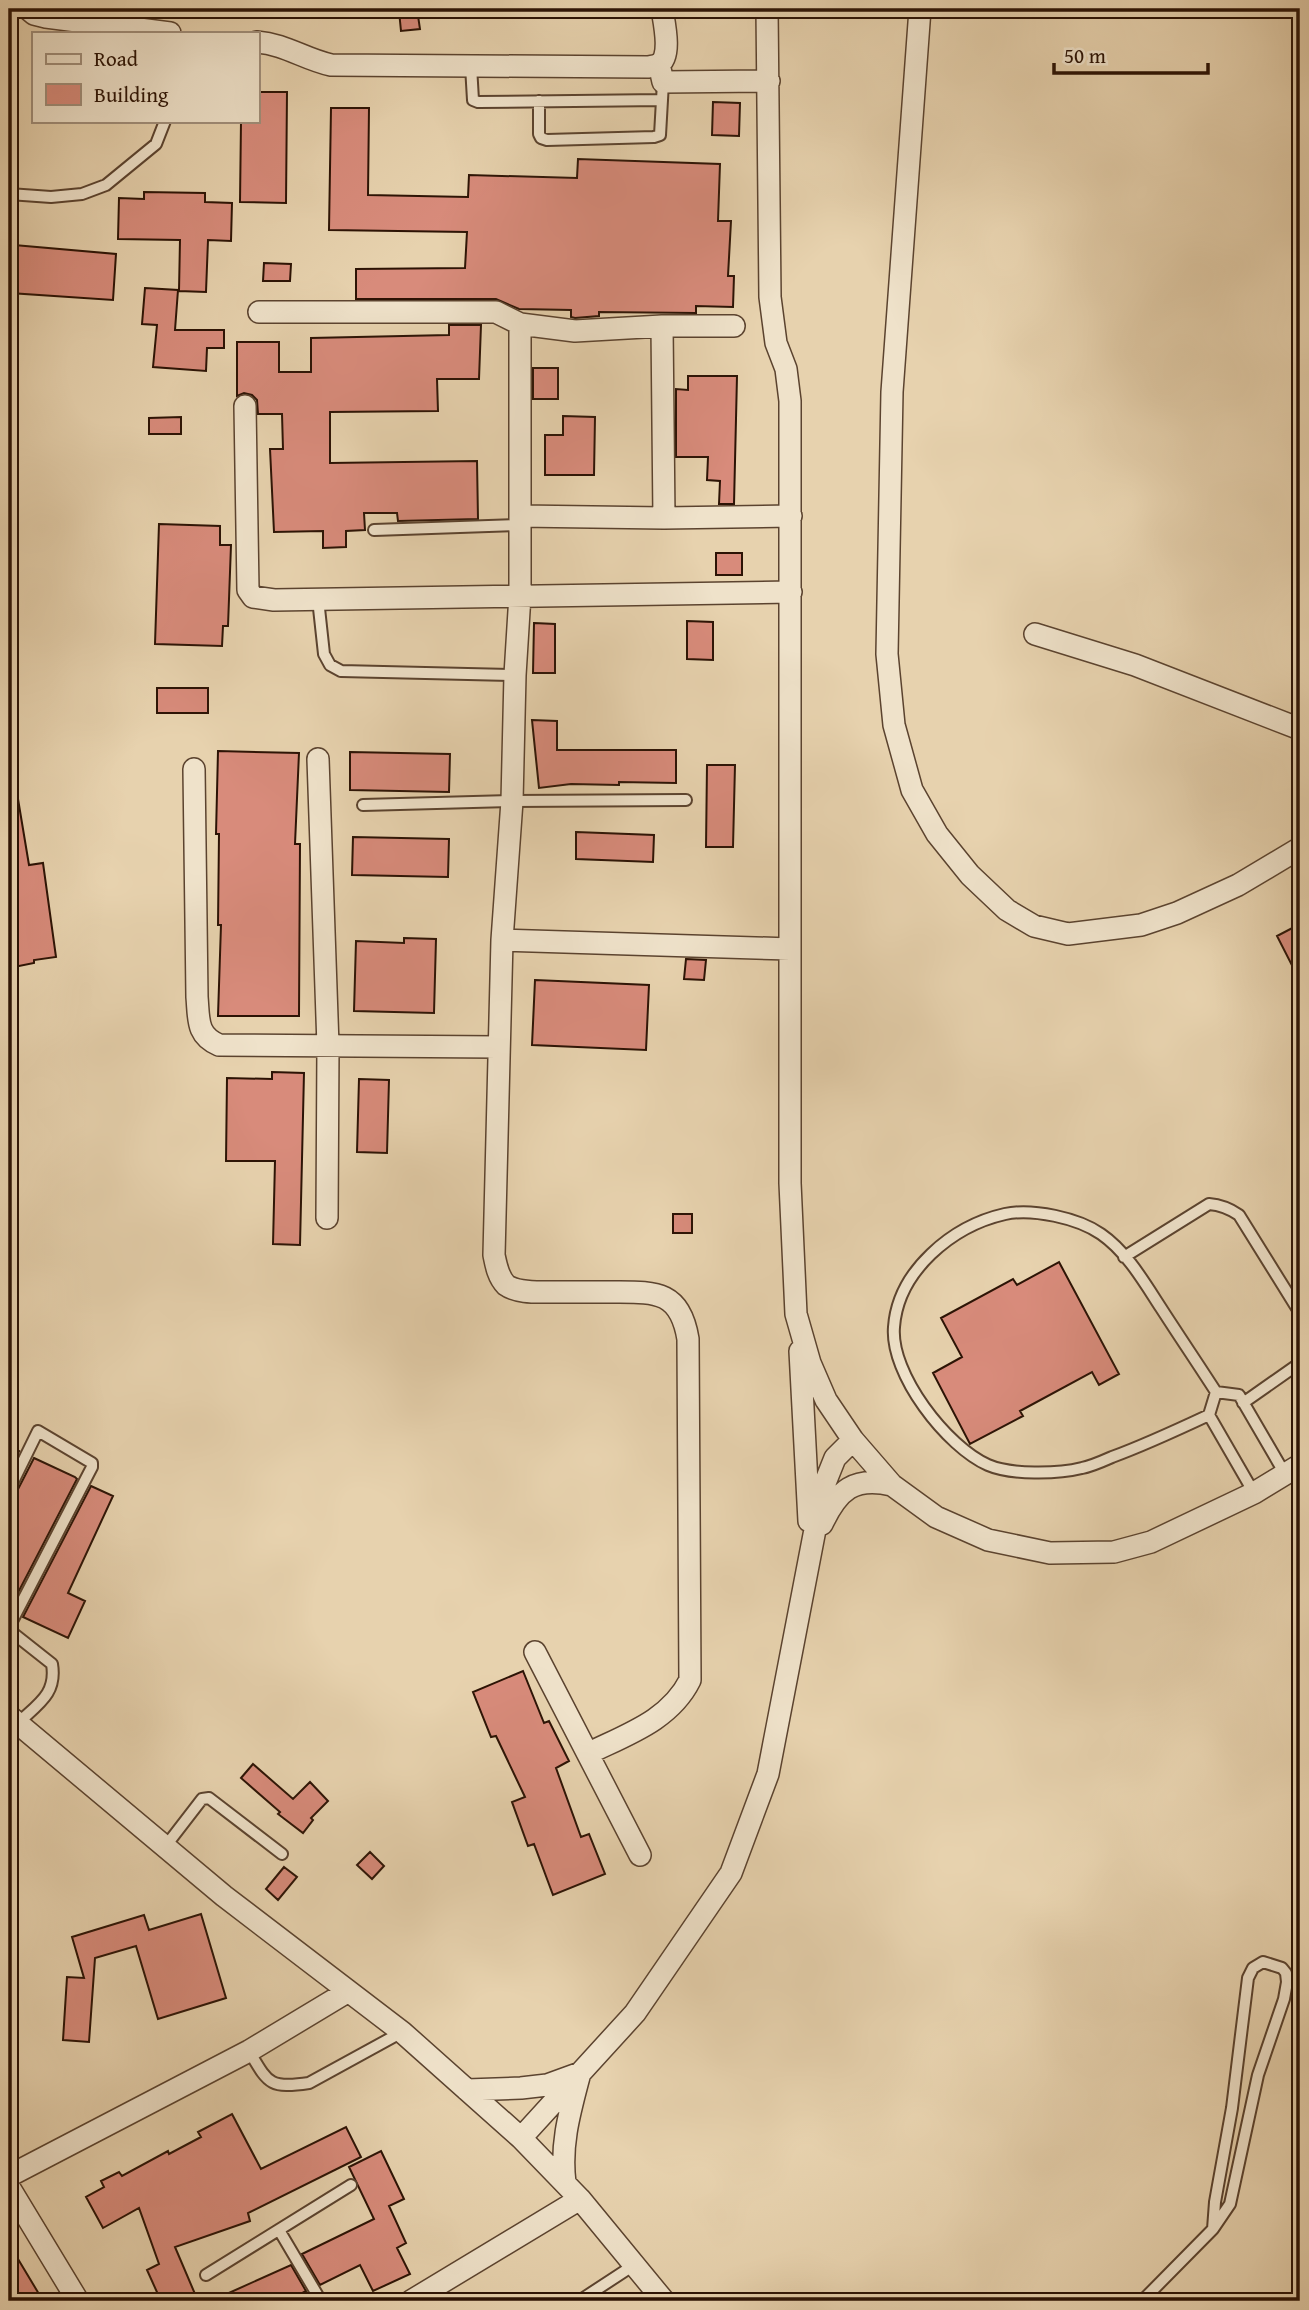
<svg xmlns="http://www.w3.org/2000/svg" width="1309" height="2310" viewBox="0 0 1309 2310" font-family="'Gentium Book Plus',serif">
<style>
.building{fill:#d88b7b;stroke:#2c1305;stroke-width:2}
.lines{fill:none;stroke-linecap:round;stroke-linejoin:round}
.service-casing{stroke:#5b432f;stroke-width:14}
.minor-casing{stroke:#5b432f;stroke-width:24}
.service{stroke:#efe2ca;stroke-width:10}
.minor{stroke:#efe2ca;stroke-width:21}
</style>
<rect width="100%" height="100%" fill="#e7d2ae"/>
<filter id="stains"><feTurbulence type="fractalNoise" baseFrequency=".00286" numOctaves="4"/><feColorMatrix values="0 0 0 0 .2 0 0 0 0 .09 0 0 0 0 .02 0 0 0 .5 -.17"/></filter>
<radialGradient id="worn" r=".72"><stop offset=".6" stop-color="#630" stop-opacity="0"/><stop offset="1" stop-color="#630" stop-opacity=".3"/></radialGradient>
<path class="building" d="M 417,9 L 420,29 L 401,31 L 399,11 Z
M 257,92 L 287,92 L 286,203 L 240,202 L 241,121 L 257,121 Z
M 713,102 L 740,103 L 739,136 L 712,135 Z
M 331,108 L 369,108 L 368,195 L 468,197 L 469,175 L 577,178 L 578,159 L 720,164 L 718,221 L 731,221 L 728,276 L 734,276 L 733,307 L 696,306 L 696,313 L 599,312 L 599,316 L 575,318 L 571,317 L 571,310 L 519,309 L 496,299 L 356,299 L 356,269 L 465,268 L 467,232 L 329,230 Z
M 144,192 L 205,193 L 205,202 L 232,203 L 231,241 L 208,240 L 206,292 L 179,291 L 180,240 L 118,239 L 119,198 L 144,199 Z
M 14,245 L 116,254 L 113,300 L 10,293 Z
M 264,263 L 291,264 L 290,281 L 263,281 Z
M 145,288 L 178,290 L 175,330 L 224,330 L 224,348 L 207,348 L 206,371 L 153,367 L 157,325 L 142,324 Z
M 449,325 L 481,325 L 479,379 L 437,379 L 438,411 L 330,412 L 330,463 L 477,461 L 478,519 L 398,521 L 397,513 L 364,513 L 365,530 L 346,531 L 346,547 L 323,548 L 323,531 L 274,532 L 270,449 L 283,449 L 282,414 L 258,414 L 257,400 L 252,395 L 244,393 L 237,396 L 237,342 L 279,342 L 279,372 L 311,372 L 311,338 L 449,335 Z
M 533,368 L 558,368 L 558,399 L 533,399 Z
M 688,376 L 737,376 L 734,504 L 719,504 L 720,481 L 707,480 L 708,457 L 676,457 L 676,389 L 688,390 Z
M 563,416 L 595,417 L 594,475 L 545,475 L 545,435 L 563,435 Z
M 181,417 L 181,434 L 149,434 L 149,418 Z
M 159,524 L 220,526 L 220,545 L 231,545 L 228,626 L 223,626 L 222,646 L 155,644 Z
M 716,553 L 742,553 L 742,575 L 716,575 Z
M 687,621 L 713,622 L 713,660 L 687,659 Z
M 534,623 L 555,624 L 555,673 L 533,673 Z
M 157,688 L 208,688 L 208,713 L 157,713 Z
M 532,720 L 557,721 L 557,750 L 676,750 L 676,783 L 619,782 L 619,785 L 571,784 L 539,788 Z
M 218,751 L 299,753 L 295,844 L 300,844 L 299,1016 L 218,1016 L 221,925 L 218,925 L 219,834 L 216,834 Z
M 350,752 L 450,754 L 449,792 L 350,790 Z
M 707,765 L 735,765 L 733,847 L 706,847 Z
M 18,799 L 29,865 L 43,863 L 56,957 L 34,960 L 34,963 L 9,968 L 9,880 L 12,880 L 9,857 L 9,800 Z
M 576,832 L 654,835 L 653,862 L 576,859 Z
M 353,837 L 449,839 L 448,877 L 352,875 Z
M 1300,924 L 1300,981 L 1277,936 Z
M 404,938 L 436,939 L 434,1013 L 354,1011 L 356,941 L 404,943 Z
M 686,959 L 706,960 L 704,980 L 684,979 Z
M 535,980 L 649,985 L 646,1050 L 532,1045 Z
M 272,1072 L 304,1073 L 300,1245 L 273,1244 L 275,1161 L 226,1161 L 227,1078 L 272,1079 Z
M 359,1079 L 389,1080 L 387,1153 L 357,1152 Z
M 673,1214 L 692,1214 L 692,1233 L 673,1233 Z
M 1059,1262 L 1119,1374 L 1099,1385 L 1092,1372 L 1020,1411 L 1023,1416 L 970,1444 L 933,1373 L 962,1357 L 941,1318 L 1013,1279 L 1017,1285 Z
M 9,1447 L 19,1451 L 9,1473 Z
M 34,1458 L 75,1477 L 77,1479 L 9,1610 L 9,1498 L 16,1493 Z
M 91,1486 L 113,1496 L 68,1593 L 85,1601 L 68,1638 L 23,1617 Z
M 523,1671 L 544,1723 L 549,1721 L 569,1761 L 556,1768 L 581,1837 L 589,1834 L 605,1874 L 553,1895 L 534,1844 L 528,1846 L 512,1802 L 525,1797 L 496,1736 L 491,1737 L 473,1692 Z
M 253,1764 L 293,1799 L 310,1782 L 328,1801 L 311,1818 L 313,1820 L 303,1833 L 278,1814 L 280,1812 L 241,1778 Z
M 370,1852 L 384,1866 L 372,1879 L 357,1865 Z
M 284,1867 L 297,1877 L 278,1900 L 266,1889 Z
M 201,1914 L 226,1998 L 158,2019 L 136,1946 L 95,1958 L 89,2042 L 63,2040 L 67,1977 L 84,1978 L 72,1937 L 144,1915 L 149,1930 Z
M 232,2114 L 261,2169 L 346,2127 L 361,2157 L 248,2213 L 250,2221 L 175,2247 L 198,2301 L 161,2301 L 147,2270 L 159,2264 L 139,2208 L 103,2228 L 86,2197 L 104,2187 L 101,2181 L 119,2172 L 122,2176 L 168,2151 L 169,2154 L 201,2137 L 198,2132 Z
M 381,2151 L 404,2199 L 389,2206 L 406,2243 L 397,2248 L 410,2274 L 373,2291 L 360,2265 L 320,2285 L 302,2254 L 374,2219 L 349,2167 Z
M 9,2244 L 39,2294 L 26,2301 L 9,2301 Z
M 291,2265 L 306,2291 L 295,2297 L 298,2301 L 211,2301 Z"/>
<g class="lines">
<defs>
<path id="service" d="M 471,66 L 473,100 L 478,102 L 662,100 L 663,82
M 539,101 L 539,134 L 541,138 L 547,140 L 654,137 L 660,135 L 662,100
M 9,194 L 51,197 L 82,194 L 106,185 L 156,144 L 165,121
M 374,530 L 520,525
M 318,599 L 324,654 L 330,665 L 341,671 L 515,675
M 363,805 L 512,801 L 686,800
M 1124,1257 L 1209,1204 C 1221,1205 1229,1208 1239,1215 L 1300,1313
M 1216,1392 L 1209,1415 L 1254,1493
M 1243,1403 L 1300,1363
M 1209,1415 C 1177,1430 1145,1445 1112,1457 C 1103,1461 1092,1466 1082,1468 C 1058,1474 1011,1475 988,1465 C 947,1447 890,1374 894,1327 C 898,1271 952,1226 1005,1214 C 1032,1208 1078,1218 1101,1234 C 1127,1252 1144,1282 1161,1308 C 1179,1336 1198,1364 1216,1392 L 1239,1395 L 1285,1474
M 9,1490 L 38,1431 L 92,1463 L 92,1467 L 9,1627
M 9,1630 L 52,1664 C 57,1694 38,1704 18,1723
M 165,1847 L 202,1799 L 209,1798 L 282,1854
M 249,2051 C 268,2083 269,2089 309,2083 L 402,2032
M 279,2230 L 321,2301
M 206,2275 L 351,2185
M 579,2301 L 634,2265
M 1142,2301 L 1213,2229 L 1230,2204 L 1258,2075 L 1284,1999 L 1287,1982 L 1286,1973 L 1282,1968 L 1263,1962 L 1253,1968 L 1248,1978 L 1232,2108 L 1215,2202 L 1213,2229"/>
<path id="minor" d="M 28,9 L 34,14 L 46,17 L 170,33
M 767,9 L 770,297 L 776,343 L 786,369 L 790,401 L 790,1183 L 796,1314 L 810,1363 L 826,1400 L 853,1440 L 892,1485 L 936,1517 L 988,1540 L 1050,1553 L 1114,1552 L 1151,1542 L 1254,1493 L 1300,1465
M 920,9 L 892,392 L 887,654 L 894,725 L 912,790 L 937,834 L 970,875 L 1007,910 L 1034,926 L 1068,934 L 1141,925 L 1177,913 L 1238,885 L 1300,848
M 257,42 C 285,44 304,59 331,65 L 648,67 C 652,66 656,66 659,64 C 672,57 664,22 662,9
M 659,64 L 663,82 L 769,81
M 259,312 L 496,312 L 520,324 L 520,595 L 515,675 L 512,801 L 502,940 L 494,1255 C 496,1265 498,1277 506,1285 C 517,1293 536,1292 548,1292 C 570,1292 591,1292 613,1292 C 655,1292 680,1290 688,1339 L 690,1680 C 670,1720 628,1734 589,1753
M 520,324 L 575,331 L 662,326 L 664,518
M 662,326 L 734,326
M 245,406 L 248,590 L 253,597 L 274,600 L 791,592
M 520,516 L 664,518 L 791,516
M 1035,634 L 1135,665 L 1300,729
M 318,759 L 328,1046 L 327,1218
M 194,769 L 197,997 C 199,1019 196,1035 219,1045 L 498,1047
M 502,940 L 790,949
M 800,1351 L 809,1521
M 822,1524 C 838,1490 854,1476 892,1485
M 535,1652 L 640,1855
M 9,1716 L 224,1896 L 402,2032 L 521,2138 L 580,2199 L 664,2301
M 467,2090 L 521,2088 L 547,2085 L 580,2073 C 570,2111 560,2144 565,2183
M 521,2138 L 635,2013 L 731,1873 L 768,1774 L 823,1488 L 835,1458 L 853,1440
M 9,2176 L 249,2051 L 347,1992
M 9,2187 L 78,2301
M 411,2301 L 580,2199"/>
</defs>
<use href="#service" class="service-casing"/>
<use href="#minor" class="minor-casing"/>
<use href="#service" class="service"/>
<use href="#minor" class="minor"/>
</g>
<rect width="1309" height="2310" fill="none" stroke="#e7d2ae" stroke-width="35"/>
<rect x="10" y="10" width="1288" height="2289" fill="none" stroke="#2c1305" stroke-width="3.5"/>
<rect x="18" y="18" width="1274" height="2275" fill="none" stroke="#2c1305" stroke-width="2"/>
<rect x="32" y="32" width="228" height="91" fill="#efe2ca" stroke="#a18f7b" stroke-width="2"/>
<rect x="46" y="54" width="35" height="10" fill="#efe2ca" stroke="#a18f7b" stroke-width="2"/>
<text x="94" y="66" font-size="21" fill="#2c1305">Road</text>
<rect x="46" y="84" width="35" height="21" fill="#d88b7b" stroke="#a18f7b" stroke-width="2"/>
<text x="94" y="102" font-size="21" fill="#2c1305">Building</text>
<path d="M1054 63v10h154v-10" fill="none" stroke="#2c1305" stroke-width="3.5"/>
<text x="1064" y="63" font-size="21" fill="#2c1305" stroke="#efe2ca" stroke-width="5" paint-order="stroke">50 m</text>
<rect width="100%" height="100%" filter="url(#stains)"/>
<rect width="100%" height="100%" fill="url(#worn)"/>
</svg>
